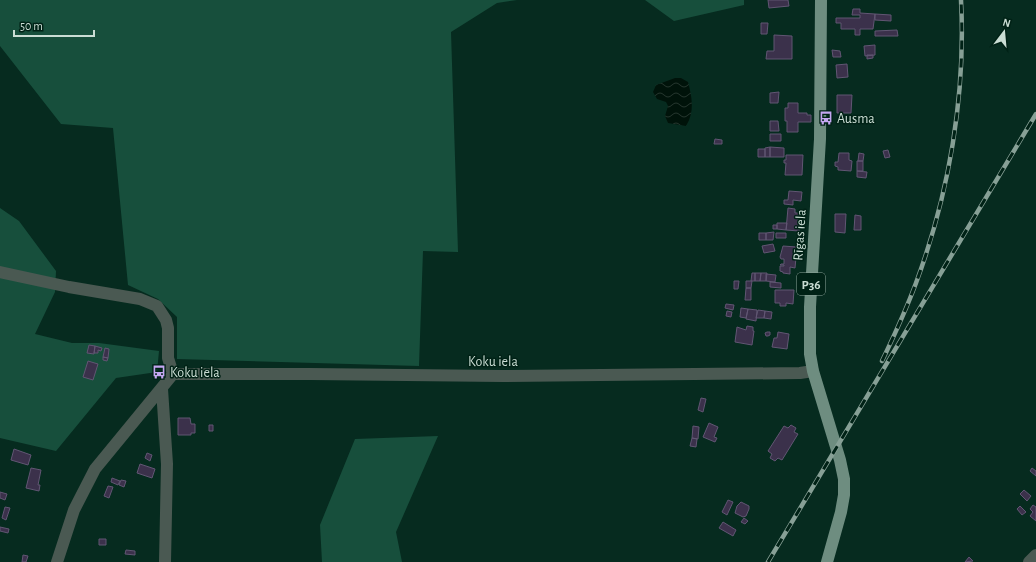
<svg xmlns="http://www.w3.org/2000/svg" width="1036" height="562" viewBox="0 0 1036 562" font-family="'Alegreya Sans',sans-serif">
  <style>
    .garden { fill: #174f3c }
    .water { fill: url(#water-waves) }
    .building { fill: #3b314b; stroke: #615673 }
    .lines { fill: none; stroke-linecap: round; stroke-linejoin: round }
    .minor { stroke: #4a5952; stroke-width: 12 }
    .major { stroke: #6e8d80; stroke-width: 12 }
    .rail-casing { stroke: #87a096; stroke-width: 4.5 }
    .rail { stroke: #002216; stroke-width: 3; stroke-dasharray: 9; stroke-linecap: butt }
    .labels { text-anchor: middle; stroke-width: 3; stroke-linejoin: round; paint-order: stroke }
    .shield { fill: #002216; stroke: #8da59b; stroke-width: 1 }
    .shield-label { font-size: 13px; font-weight: bold; fill: #caddd4 }
    .poi-label { font-size: 14px; fill: #caddd4; stroke: #002216; text-anchor: start }
    .street-label { font-size: 14px; fill: #caddd4; stroke: #002216 }
  </style>
  <defs>
    <pattern id="water-waves" width="16" height="10" patternUnits="userSpaceOnUse"><rect width="16" height="10" fill="#00130a"/><path d="M0 5q4-4 8 0t8 0" fill="none" stroke="#24352d"/></pattern>
  </defs>
  <rect width="100%" height="100%" fill="#062b1f"/>
  <path class="garden" d="M 0,0 L 517,0 L 497,3 L 451,32 L 458,252 L 423,251 L 419,366 L 177,359 L 177,317 L 158,299 L 128,285 L 113,128 L 61,124 L 0,46 Z
    M 645,0 L 744,0 L 744,5 L 674,21 Z
    M 0,208 L 19,221 L 56,271 L 55,292 L 35,334 L 72,343 L 99,343 L 159,351 L 157,372 L 116,378 L 56,451 L 0,438 Z
    M 438,436 L 396,532 L 402,562 L 322,562 L 320,525 L 355,439 Z"/>
  <path class="water" d="M 675,78 L 681,78 L 688,82 C 692,97 695,112 686,126 L 668,123 L 665,116 L 668,106 L 666,102 L 657,99 L 653,92 L 656,85 Z"/>
  <path class="building" d="M 768,0 L 788,0 L 789,6 L 769,8 Z
    M 853,9 L 860,9 L 860,13 L 875,14 L 873,29 L 860,29 L 860,35 L 855,35 L 855,29 L 841,29 L 841,23 L 836,23 L 836,18 L 860,18 L 860,15 L 852,15 Z
    M 875,14 L 891,15 L 891,21 L 875,20 Z
    M 761,23 L 768,23 L 767,34 L 761,34 Z
    M 897,30 L 898,36 L 875,36 L 875,31 Z
    M 774,35 L 792,36 L 792,59 L 766,59 L 767,51 L 774,51 Z
    M 875,45 L 875,55 L 865,56 L 864,46 Z
    M 832,50 L 840,51 L 841,57 L 833,57 Z
    M 867,55 L 873,55 L 873,58 L 867,59 Z
    M 847,64 L 848,77 L 837,78 L 836,65 Z
    M 779,92 L 778,103 L 770,103 L 770,93 Z
    M 837,95 L 852,95 L 851,113 L 837,113 Z
    M 788,103 L 798,103 L 798,113 L 807,113 L 807,115 L 811,115 L 811,122 L 798,122 L 798,132 L 787,132 L 787,121 L 785,121 L 785,108 L 788,108 Z
    M 770,121 L 778,121 L 779,131 L 770,131 Z
    M 770,134 L 781,134 L 781,141 L 770,141 Z
    M 715,139 L 722,140 L 722,144 L 714,144 Z
    M 770,147 L 770,157 L 765,157 L 765,148 Z
    M 770,147 L 784,148 L 784,157 L 770,157 Z
    M 758,149 L 765,149 L 765,157 L 758,157 Z
    M 888,150 L 890,157 L 885,158 L 883,151 Z
    M 839,153 L 849,153 L 849,160 L 852,161 L 851,171 L 838,170 L 838,167 L 835,166 L 835,162 L 838,162 Z
    M 859,153 L 864,154 L 863,161 L 858,161 Z
    M 786,155 L 803,155 L 802,175 L 785,175 L 786,163 L 784,163 L 784,160 L 786,160 Z
    M 857,161 L 863,161 L 863,171 L 857,171 Z
    M 857,171 L 867,172 L 866,178 L 857,177 Z
    M 789,191 L 802,192 L 801,201 L 793,200 L 793,205 L 784,204 L 784,200 L 788,200 Z
    M 788,208 L 795,209 L 795,213 L 800,213 L 799,220 L 803,220 L 802,227 L 799,227 L 799,231 L 786,230 Z
    M 835,214 L 846,214 L 845,233 L 835,232 Z
    M 855,215 L 861,216 L 861,230 L 854,230 Z
    M 777,223 L 787,223 L 786,230 L 777,229 Z
    M 773,225 L 777,225 L 777,229 L 773,229 Z
    M 774,232 L 773,240 L 766,240 L 766,233 Z
    M 759,233 L 766,233 L 766,240 L 759,240 Z
    M 776,233 L 786,233 L 786,238 L 776,238 Z
    M 773,244 L 775,251 L 764,253 L 762,246 Z
    M 783,246 L 797,247 L 795,268 L 790,267 L 790,274 L 783,273 L 783,272 L 780,271 L 780,266 L 784,266 L 784,265 L 780,265 L 781,264 L 784,264 L 784,259 L 781,259 L 780,257 Z
    M 752,273 L 755,273 L 755,281 L 751,281 Z
    M 755,273 L 761,273 L 760,281 L 755,281 Z
    M 761,273 L 767,273 L 766,281 L 760,281 Z
    M 766,274 L 776,275 L 775,282 L 766,281 Z
    M 734,281 L 739,281 L 738,289 L 734,289 Z
    M 746,281 L 752,281 L 751,288 L 746,288 Z
    M 770,282 L 781,283 L 781,288 L 770,287 Z
    M 746,288 L 751,288 L 751,300 L 745,300 Z
    M 775,290 L 794,290 L 793,304 L 786,303 L 786,306 L 780,306 L 780,303 L 775,303 Z
    M 726,304 L 734,305 L 733,310 L 725,308 Z
    M 741,308 L 748,309 L 746,318 L 740,317 Z
    M 748,309 L 757,310 L 756,321 L 746,319 Z
    M 758,310 L 765,311 L 764,318 L 756,318 Z
    M 727,311 L 732,312 L 731,317 L 726,316 Z
    M 765,311 L 772,312 L 771,319 L 764,318 Z
    M 747,326 L 753,327 L 753,331 L 754,331 L 752,345 L 735,342 L 737,327 L 746,330 Z
    M 767,332 L 770,332 L 770,335 L 768,336 L 766,336 L 765,333 Z
    M 778,332 L 789,334 L 787,349 L 772,347 L 774,338 L 777,338 Z
    M 89,345 L 95,346 L 94,354 L 87,353 Z
    M 95,346 L 102,348 L 101,351 L 98,350 L 98,353 L 94,353 Z
    M 105,348 L 109,349 L 108,358 L 103,357 Z
    M 103,357 L 108,358 L 107,361 L 103,360 Z
    M 88,361 L 98,364 L 93,380 L 83,377 Z
    M 701,398 L 706,399 L 703,412 L 698,410 Z
    M 178,418 L 190,418 L 191,424 L 195,424 L 195,433 L 191,433 L 191,435 L 178,435 Z
    M 709,423 L 718,427 L 714,437 L 717,438 L 715,442 L 703,437 Z
    M 209,425 L 213,425 L 213,431 L 209,431 Z
    M 791,425 L 796,428 L 794,432 L 798,434 L 782,460 L 778,458 L 775,461 L 770,458 L 772,454 L 768,451 L 784,426 L 788,428 Z
    M 693,426 L 699,427 L 698,439 L 692,438 Z
    M 692,438 L 697,439 L 696,447 L 690,446 Z
    M 14,449 L 31,455 L 28,465 L 11,460 Z
    M 147,453 L 152,455 L 150,461 L 145,458 Z
    M 140,464 L 155,469 L 152,478 L 137,473 Z
    M 31,468 L 41,470 L 38,485 L 40,485 L 39,491 L 26,488 Z
    M 1032,468 L 1036,471 L 1036,476 L 1030,471 Z
    M 112,478 L 120,481 L 118,485 L 111,482 Z
    M 121,480 L 126,481 L 124,487 L 119,485 Z
    M 108,486 L 113,487 L 109,498 L 104,496 Z
    M 1024,490 L 1031,496 L 1027,501 L 1020,494 Z
    M 0,492 L 7,494 L 5,500 L 0,498 Z
    M 728,500 L 733,502 L 727,515 L 722,512 Z
    M 741,502 L 749,506 L 749,509 L 746,516 L 743,517 L 735,513 L 737,506 Z
    M 1033,505 L 1036,507 L 1036,521 L 1030,516 L 1033,512 L 1030,509 Z
    M 1020,506 L 1026,512 L 1022,515 L 1017,509 Z
    M 5,507 L 10,508 L 6,520 L 2,518 Z
    M 744,518 L 748,521 L 745,524 L 741,522 Z
    M 723,522 L 736,530 L 733,536 L 719,528 Z
    M 0,527 L 9,529 L 8,533 L 0,531 Z
    M 99,539 L 106,539 L 106,545 L 99,545 Z
    M 126,550 L 135,551 L 135,555 L 125,554 Z
    M 23,555 L 28,556 L 26,562 L 22,562 Z
    M 969,557 L 973,561 L 965,562 Z"/>
  <g class="lines">
    <path class="minor" d="M 0,272 L 69,287 L 140,299 L 157,306 L 166,320 L 168,328 L 168,358 L 173,374
      M 173,374 L 310,374 L 502,376 L 800,373 L 813,371
      M 162,389 L 167,464 L 165,562
      M 57,562 L 74,510 L 95,469 L 173,374
      M 1029,562 L 1036,555"/>
    <path class="major" d="M 821,0 L 820,139 L 810,307 L 810,354 L 813,371 L 840,460 L 844,479 L 844,495 L 841,512 L 827,562"/>
    <g class="rail-casing">
      <path id="rail" d="M 882,361 C 894,336 906,310 916,283 C 949,194 966,95 961,0
        M 768,562 L 1036,114"/>
    </g>
    <use href="#rail" class="rail"/>
  </g>
  <defs>
    <g id="bus-bare" transform="scale(1.08)"><path d="M-5-6H5V4H4V6H2V4H-2V6H-4V4H-5ZM-3.5-4V0h7V-4ZM-3.5 1.2v1.5H-2V1.2ZM2 1.2v1.5H3.5V1.2Z" fill="#c4a7f1" stroke="#002216" stroke-width="2.5" paint-order="stroke"/></g>
  </defs>
  <g fill-rule="evenodd">
    <use href="#bus-bare" x="826" y="118"/>
    <use href="#bus-bare" x="159" y="372"/>
  </g>
  <g class="labels">
    <rect class="shield" x="797" y="273" width="28" height="22" rx="3"/>
    <g class="shield-label">
      <text x="811" y="289">P36</text>
    </g>
    <g class="poi-label">
      <text x="837" y="123">Ausma</text>
      <text x="170" y="377">Koku iela</text>
    </g>
    <g class="street-label">
      <text transform="translate(799 235) rotate(-86)" y="5">Rīgas iela</text>
      <text x="493" y="366">Koku iela</text>
    </g>
  </g>
  <g transform="translate(1004 32) rotate(16)" stroke="#002216" stroke-width="3" paint-order="stroke">
  <path d="M0-3L7 15L0 10L-7 15Z" fill="#caddd4"/>
  <text y="-6" font-size="11" font-weight="bold" text-anchor="middle" fill="#caddd4">N</text>
  </g>
  <path d="M14 30v6h80v-6" fill="none" stroke="#caddd4" stroke-width="2"/>
  <text x="20" y="30" font-size="12" fill="#caddd4" stroke="#002216" stroke-width="3" paint-order="stroke">50 m</text>
</svg>
